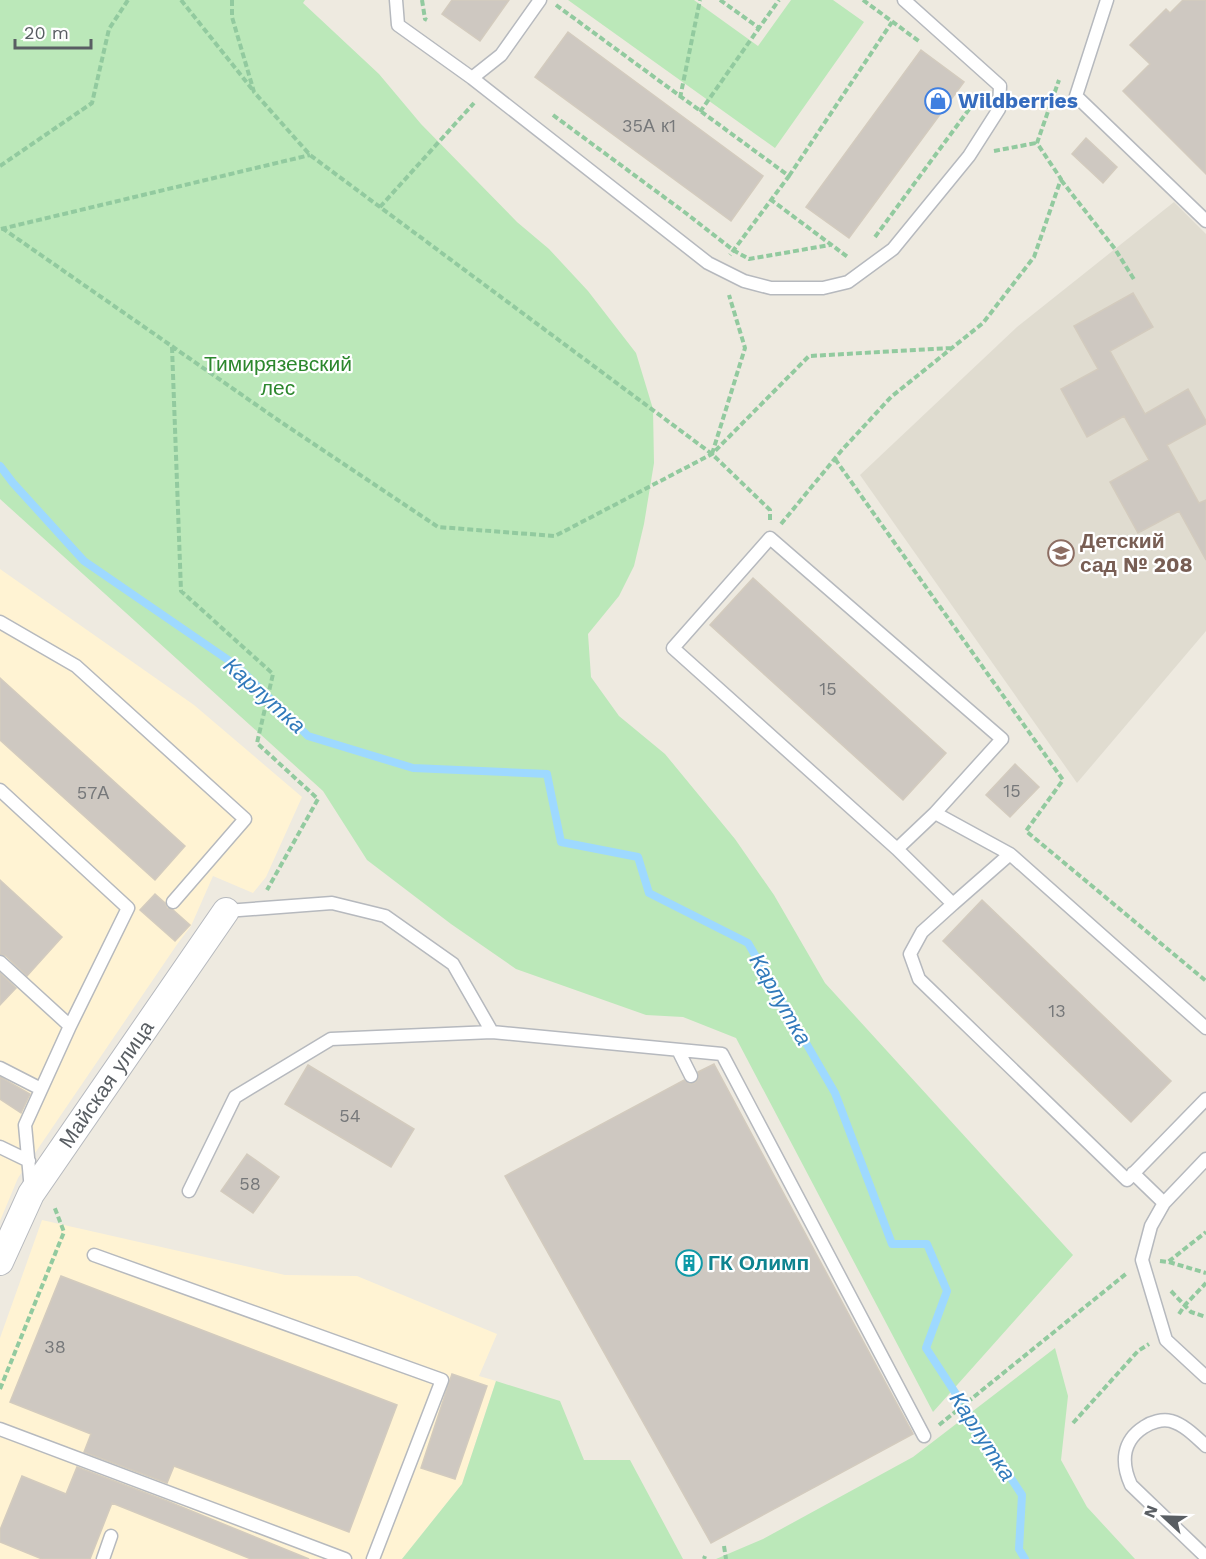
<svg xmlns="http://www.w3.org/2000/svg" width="1206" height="1559" viewBox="0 0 1206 1559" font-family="'Work Sans',sans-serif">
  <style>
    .commercial { fill: #fff3d3 }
    .education { fill: #e0dcd0 }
    .green { fill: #bbe8b9 }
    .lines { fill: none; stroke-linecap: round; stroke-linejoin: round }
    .stream { stroke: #9ed9ff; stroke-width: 8 }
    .building { fill: #cec8c1; stroke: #d3cbbe; stroke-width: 1.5 }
    .service-casing { stroke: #b6b9be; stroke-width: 15 }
    .minor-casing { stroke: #b6b9be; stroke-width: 28 }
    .path { stroke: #92ca9f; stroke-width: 4; stroke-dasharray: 6 3; stroke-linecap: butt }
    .service { stroke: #fff; stroke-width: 12 }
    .minor { stroke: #fff; stroke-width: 26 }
    .labels { text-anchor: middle; stroke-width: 4.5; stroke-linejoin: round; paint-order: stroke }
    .number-label { font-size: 18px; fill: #76787a }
    .shop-label { font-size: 21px; font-weight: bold; fill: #366cbe; stroke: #fff; text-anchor: start }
    .park-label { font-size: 21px; fill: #2c872d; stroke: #fff }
    .education-label { font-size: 21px; font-weight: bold; fill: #785e54; stroke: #fff; text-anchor: start }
    .street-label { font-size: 21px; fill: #595e63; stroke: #fff }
    .culture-label { font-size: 21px; font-weight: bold; fill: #0d838f; stroke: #fff; text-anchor: start }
    .water-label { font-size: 22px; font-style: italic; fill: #317abb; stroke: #fff }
  </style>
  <rect width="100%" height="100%" fill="#eeeae0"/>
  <path class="commercial" d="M 0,569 L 194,705 L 302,797 L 266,877 L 253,893 L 213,876 L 191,926 L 178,943 L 18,1178 L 0,1221 Z
    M 42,1220 L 285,1275 L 357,1276 L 497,1334 L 479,1376 L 496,1381 L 462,1484 L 402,1559 L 0,1559 L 0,1338 Z"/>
  <path class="education" d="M 1174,202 L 1206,234 L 1206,631 L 1077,783 L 860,475 L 1017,327 Z"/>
  <path class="green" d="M 0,0 L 305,0 L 303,3 L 379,74 L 421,124 L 517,222 L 549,249 L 588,291 L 636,353 L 653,409 L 654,463 L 644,524 L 634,566 L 619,596 L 588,634 L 591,677 L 619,716 L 665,754 L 735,839 L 774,895 L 825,983 L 1073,1255 L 933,1412 L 736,1038 L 683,1017 L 646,1015 L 516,969 L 451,924 L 367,860 L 323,791 L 0,499 Z
    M 568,0 L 694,0 L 758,46 L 791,0 L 833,0 L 864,22 L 775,148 Z
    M 1055,1348 L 1068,1396 L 1061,1460 L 1087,1507 L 1135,1559 L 716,1559 L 763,1539 L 913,1457 Z
    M 496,1381 L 560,1401 L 584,1460 L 630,1460 L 683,1559 L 402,1559 L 462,1484 Z"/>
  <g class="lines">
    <path class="stream" d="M 0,466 L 13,483 L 84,561 L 237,666 L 308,736 L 413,768 L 547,774 L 561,842 L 638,857 L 649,893 L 748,943 L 835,1093 L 892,1244 L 927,1244 L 947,1291 L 926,1348 L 1022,1495 L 1019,1549 L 1025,1559"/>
  </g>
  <path class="building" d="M 452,0 L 509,0 L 480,41 L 442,14 Z
    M 1183,0 L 1206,0 L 1206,174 L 1123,91 L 1150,64 L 1130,45 L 1166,9 L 1170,13 Z
    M 568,32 L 763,176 L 731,221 L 535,77 Z
    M 921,50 L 964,82 L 849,238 L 806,207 Z
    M 1086,138 L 1117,167 L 1103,183 L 1072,154 Z
    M 1133,293 L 1153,327 L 1110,351 L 1145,414 L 1188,389 L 1206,421 L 1206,424 L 1167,445 L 1199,503 L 1206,500 L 1206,560 L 1179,511 L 1138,533 L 1110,482 L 1149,460 L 1124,416 L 1087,437 L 1061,389 L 1098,369 L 1074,326 Z
    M 753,578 L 946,753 L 903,800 L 710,625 Z
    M 0,678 L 185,846 L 155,880 L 0,740 Z
    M 1015,764 L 1039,787 L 1010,817 L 986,795 Z
    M 0,880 L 62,937 L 27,976 L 6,956 L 0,954 Z
    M 155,894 L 165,903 L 167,908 L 173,910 L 190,925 L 175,941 L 140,910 Z
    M 982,900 L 1171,1081 L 1131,1122 L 943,941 Z
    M 0,973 L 16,988 L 0,1005 Z
    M 714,1064 L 913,1434 L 711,1543 L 505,1176 L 684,1080 L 690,1084 L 695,1083 L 699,1077 L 698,1072 Z
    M 308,1065 L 414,1129 L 391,1167 L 285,1104 Z
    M 0,1077 L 30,1094 L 21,1113 L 0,1099 Z
    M 247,1154 L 279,1177 L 253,1213 L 221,1191 Z
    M 61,1276 L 397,1405 L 349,1532 L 174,1466 L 167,1483 L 84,1452 L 91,1434 L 10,1402 Z
    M 452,1374 L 487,1386 L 455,1479 L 421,1468 Z
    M 77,1467 L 167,1501 L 309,1559 L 251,1559 L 112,1503 L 90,1559 L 42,1559 L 0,1542 L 0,1530 L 22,1476 L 66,1494 Z"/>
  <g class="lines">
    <g class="service-casing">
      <path id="service" d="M 396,0 L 398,25 L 472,78 L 708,263 L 744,281 L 771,288 L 823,288 L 848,282 L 893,249 L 969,156 L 999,109 L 1000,86 L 904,0
        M 1107,0 L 1076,96 L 1206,221
        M 472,78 L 501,55 L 540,0
        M 0,622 L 76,666 L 245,819 L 173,902
        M 0,790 L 128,908 L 70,1026 L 25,1125 L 31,1190
        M 935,813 L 897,849 L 673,648 L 770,538 L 1002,739 L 935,813 L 1010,854 L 1206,1028
        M 897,849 L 953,904 L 922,932 L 910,954 L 919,979 L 1127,1180 L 1206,1099
        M 953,904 L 1010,854
        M 226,911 L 332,903 L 385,916 L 453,964 L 492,1032 L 722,1054 L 924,1436
        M 0,962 L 70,1026
        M 678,1050 L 691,1076
        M 0,1068 L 41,1089
        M 0,1147 L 29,1161
        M 1206,1159 L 1164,1203 L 1151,1226 L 1142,1260 L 1166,1340 L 1206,1377
        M 1133,1173 L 1164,1203
        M 189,1191 L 235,1097 L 331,1039 L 492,1032
        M 94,1255 L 442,1380 L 373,1559
        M 0,1429 L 345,1559
        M 1206,1446 C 1196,1437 1185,1425 1171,1421 C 1162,1419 1151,1422 1144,1427 C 1122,1441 1121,1463 1131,1485 L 1206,1557
        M 103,1559 L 111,1536"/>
    </g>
    <g class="minor-casing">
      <g id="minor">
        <path id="s1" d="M 0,1262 L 31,1194 L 226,911"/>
      </g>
    </g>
    <path class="path" d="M 181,0 L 252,89
      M 232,0 L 232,17 L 254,92 L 310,155 L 712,454 L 770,510 L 770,522
      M 422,0 L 425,19 L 427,20
      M 720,0 L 759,28 L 779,0
      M 863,0 L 920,42
      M 556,5 L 789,176 L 730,255
      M 680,98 L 700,0
      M 700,112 L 759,28
      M 553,115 L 687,214 L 733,250 L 749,259 L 830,245
      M 994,151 L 1036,143
      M 0,166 L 92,103 L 109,29 L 128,0
      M 789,176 L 892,22
      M 1061,180 L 1115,249 L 1135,281
      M 770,199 L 849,258
      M 380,207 L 474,103
      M 2,228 L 278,420 L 438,527 L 555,536 L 712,454 L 809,356 L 952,348
      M 1,229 L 310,155
      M 875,237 L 981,93
      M 172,347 L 181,591 L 273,674 L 257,743 L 318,799 L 267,890
      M 712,454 L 745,348 L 729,295
      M 835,459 L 1063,780 L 1026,831 L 1206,981
      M 781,524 L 842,450 L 891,397 L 983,323 L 1034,257 L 1061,179 L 1037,143 L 1059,80
      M 1160,1261 L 1168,1262 L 1206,1232
      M 1169,1262 L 1206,1273
      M 1171,1291 L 1191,1312 L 1206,1317
      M 1179,1314 L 1185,1305 L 1206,1283
      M 0,1389 L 64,1232 L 54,1206
      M 1073,1423 L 1138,1351 L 1149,1344
      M 939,1425 L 1127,1273
      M 724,1546 L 726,1559
      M 704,1559 L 705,1556"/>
    <use href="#service" class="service"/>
    <use href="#minor" class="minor"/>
  </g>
  <defs>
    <g id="shop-ring" transform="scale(1.35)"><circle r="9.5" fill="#fff" stroke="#3f7fe0" stroke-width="1.5"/><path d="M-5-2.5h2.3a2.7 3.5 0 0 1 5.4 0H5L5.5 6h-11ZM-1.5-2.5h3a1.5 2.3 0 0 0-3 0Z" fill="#3f7fe0"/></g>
    <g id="school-ring" transform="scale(1.35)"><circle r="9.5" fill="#fff" stroke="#8d6e63" stroke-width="1.5"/><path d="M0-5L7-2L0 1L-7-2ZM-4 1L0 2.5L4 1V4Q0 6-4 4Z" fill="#8d6e63"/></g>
    <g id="building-ring" transform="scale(1.35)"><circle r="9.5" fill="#fff" stroke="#0f9aa8" stroke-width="1.5"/><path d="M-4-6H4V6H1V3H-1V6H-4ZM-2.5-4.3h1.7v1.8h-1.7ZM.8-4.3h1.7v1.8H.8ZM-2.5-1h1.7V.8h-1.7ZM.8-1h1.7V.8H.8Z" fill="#0f9aa8"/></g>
  </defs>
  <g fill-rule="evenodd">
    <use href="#shop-ring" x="938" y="101"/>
    <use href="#school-ring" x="1061" y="553"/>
    <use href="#building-ring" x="689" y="1263"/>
  </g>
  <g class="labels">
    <g class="number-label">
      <text x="649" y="132">35А к1</text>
      <text x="828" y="695">15</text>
      <text x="1012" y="797">15</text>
      <text x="93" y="799">57А</text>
      <text x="1057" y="1017">13</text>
      <text x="350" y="1122">54</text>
      <text x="250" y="1190">58</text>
      <text x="55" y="1353">38</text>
    </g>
    <g class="shop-label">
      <text x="958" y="108">Wildberries</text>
    </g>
    <g class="park-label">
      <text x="278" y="371">Тимирязевский<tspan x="278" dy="24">лес</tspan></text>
    </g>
    <g class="education-label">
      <text x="1080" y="548">Детский<tspan x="1080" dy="24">сад № 208</tspan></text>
    </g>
    <g class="street-label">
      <text dy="7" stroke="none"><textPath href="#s1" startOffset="208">Майская улица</textPath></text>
    </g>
    <g class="culture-label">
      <text x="708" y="1270">ГК Олимп</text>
    </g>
    <g class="water-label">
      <text transform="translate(265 695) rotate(42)" y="8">Карлутка</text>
      <text transform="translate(781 999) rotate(60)" y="8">Карлутка</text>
      <text transform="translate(983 1436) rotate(57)" y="8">Карлутка</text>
    </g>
  </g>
  <g transform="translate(1164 1517) rotate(292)" stroke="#ffffff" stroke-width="4.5" paint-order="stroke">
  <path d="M0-4.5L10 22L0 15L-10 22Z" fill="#595e63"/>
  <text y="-9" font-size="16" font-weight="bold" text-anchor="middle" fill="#595e63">N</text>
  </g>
  <path d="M15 39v9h76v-9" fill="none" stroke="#595e63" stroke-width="3"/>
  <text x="24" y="39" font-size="18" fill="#595e63" stroke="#ffffff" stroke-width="4.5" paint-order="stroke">20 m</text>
</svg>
